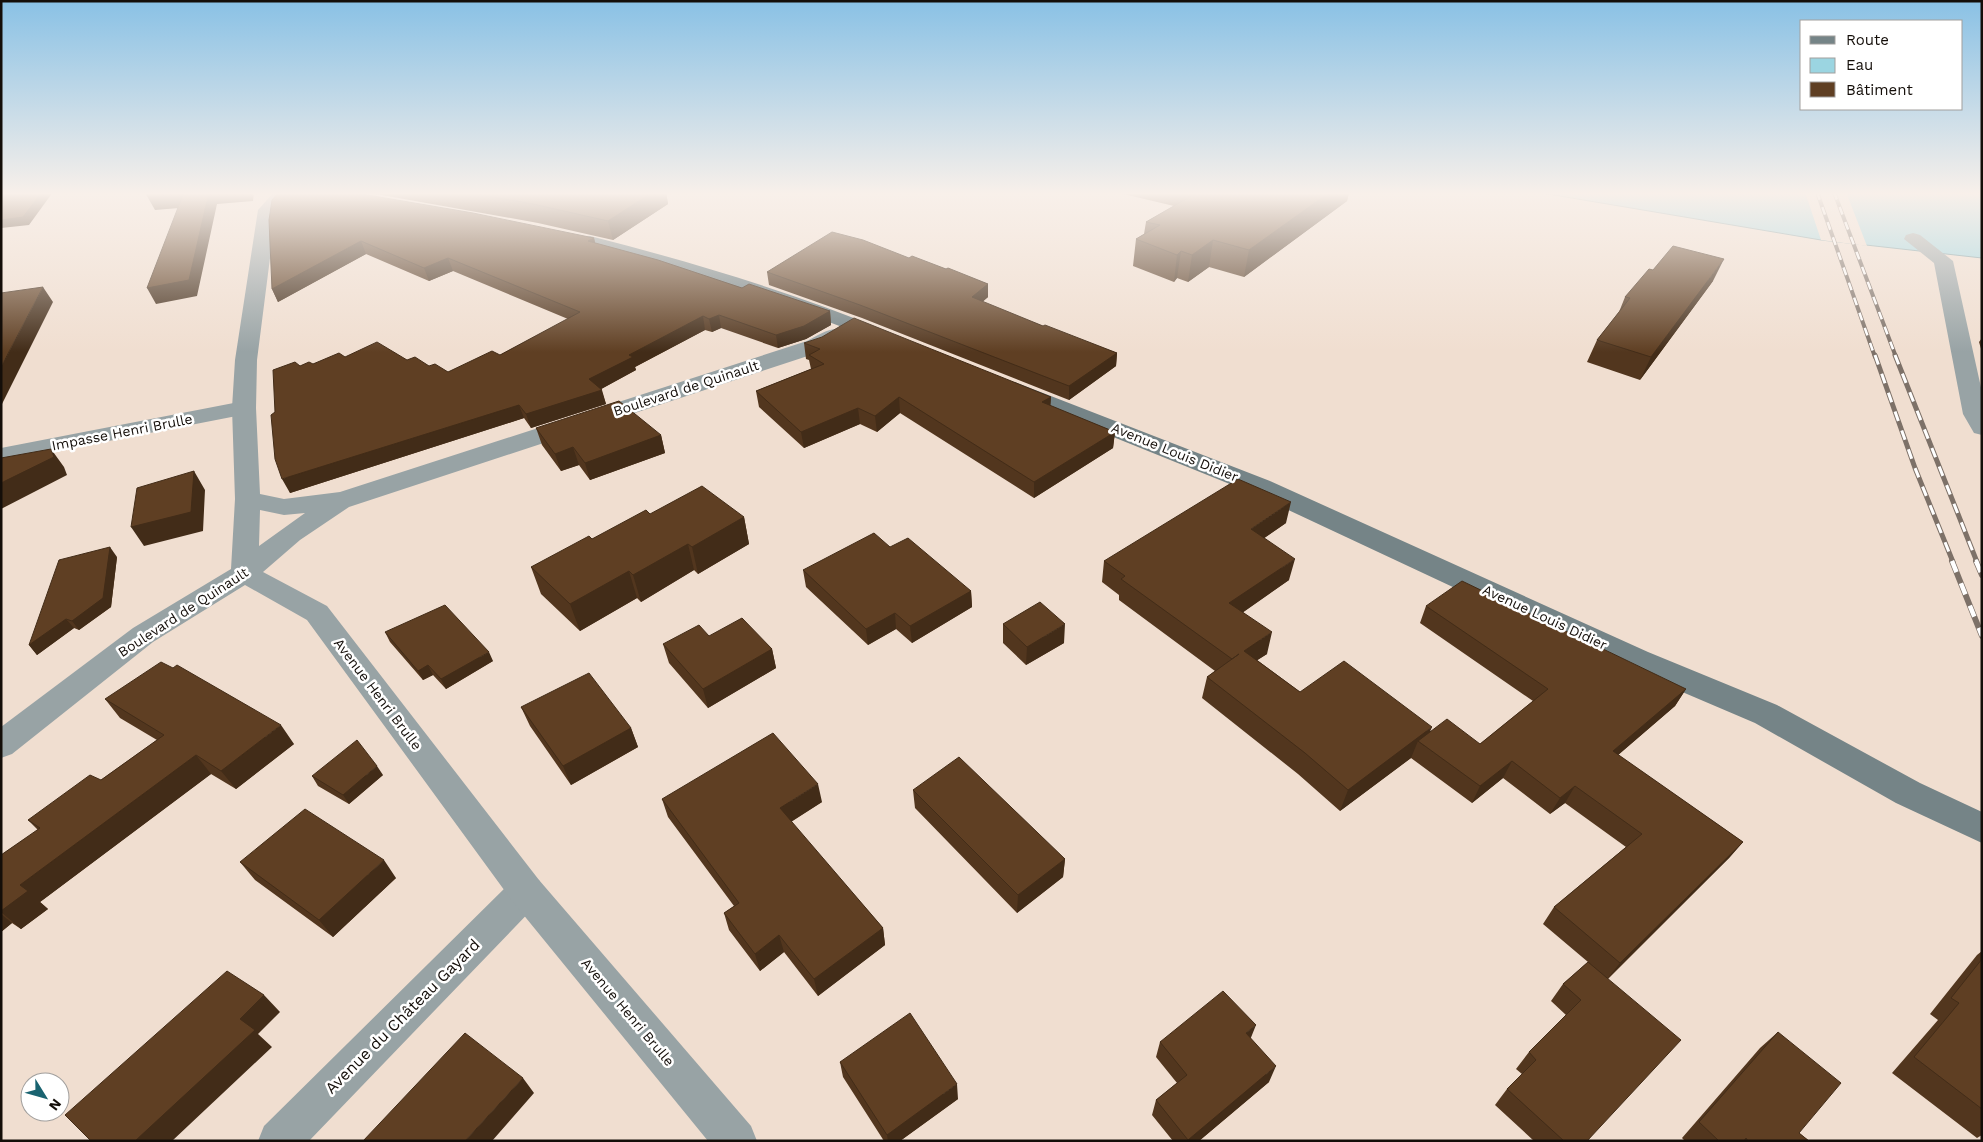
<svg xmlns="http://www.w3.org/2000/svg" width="1983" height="1142" viewBox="0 0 1983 1142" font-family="'Work Sans',sans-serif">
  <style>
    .water { fill: #9bd5e1; stroke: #7299a0 }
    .pier { fill: #f0ded0 }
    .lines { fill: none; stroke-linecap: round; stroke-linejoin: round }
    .minor { fill: #98a3a5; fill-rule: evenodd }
    .tertiary { fill: #98a3a5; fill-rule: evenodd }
    .secondary { fill: #758487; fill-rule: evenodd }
    .rail-far2-casing { stroke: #7d7168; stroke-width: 4 }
    .rail-far1-casing { stroke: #7d7168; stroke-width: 5 }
    .rail-casing { stroke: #7d7168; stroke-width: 6 }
    .rail-far2 { stroke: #fff; stroke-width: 2.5; stroke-dasharray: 8; stroke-linecap: butt }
    .rail-far1 { stroke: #fff; stroke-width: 3; stroke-dasharray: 10; stroke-linecap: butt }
    .rail { stroke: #fff; stroke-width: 4.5; stroke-dasharray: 12; stroke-linecap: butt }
    .wall { fill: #52361e }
    .shaded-wall { fill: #422c18 }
    .building { fill: #5f3f23; stroke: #422c18 }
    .labels { text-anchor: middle; stroke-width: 5; stroke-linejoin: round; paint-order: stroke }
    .street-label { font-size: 14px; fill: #140e09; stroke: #fff }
    .near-street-label { font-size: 16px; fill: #140e09; stroke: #fff }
  </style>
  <rect width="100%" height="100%" fill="#f0ded0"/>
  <path class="water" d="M 1536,192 L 1982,192 L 1982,258 L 1821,240 Z"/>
  <path class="pier" d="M 1805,192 L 1846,192 L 1867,246 L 1821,240 Z"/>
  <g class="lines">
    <path class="minor" d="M 1913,233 L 1920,235 L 1953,261 L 1982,392 L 1982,435 L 1974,433 L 1963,414 L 1934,263 L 1904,239 L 1906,235 Z
      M 244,401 L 252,403 L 256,408 L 252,413 L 1,462 L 1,448 Z
      M 526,875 L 539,880 L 544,891 L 539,902 L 309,1141 L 258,1141 L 264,1126 L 513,880 Z"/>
    <path class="tertiary" d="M 274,192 L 292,192 L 276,211 L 257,360 L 256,408 L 260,494 L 284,499 L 340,492 L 807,341 C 819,335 830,326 844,330 L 848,334 L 844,338 L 823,351 L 349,507 L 300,540 L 263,572 L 327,606 L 539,880 L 751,1126 L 757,1141 L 708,1141 L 513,902 L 307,620 L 245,585 L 153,642 L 12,754 L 1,758 L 1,727 L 133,628 L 231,569 L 235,499 L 232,408 L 235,360 L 258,210 ZM 260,510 L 284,515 L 305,513 L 259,546 Z"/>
    <path class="secondary" d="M 590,236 C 692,262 792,292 889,332 L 893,336 L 889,340 L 882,342 L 875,340 C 780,301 683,272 583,246 L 581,242 L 583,238 Z
      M 1015,382 L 1270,481 L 1648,652 L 1777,705 L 1920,783 L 1982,812 L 1982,843 L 1896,803 L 1755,723 L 1626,668 L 1252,493 L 1007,394 L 1004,389 L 1007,384 Z"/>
    <g class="rail-far2-casing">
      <path id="rail-far2" d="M 1817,192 L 1875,357
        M 1834,192 L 1896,357"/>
    </g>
    <g class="rail-far1-casing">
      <path id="rail-far1" d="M 1875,355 L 1915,468 L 1953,562
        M 1895,355 L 1977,562"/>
    </g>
    <g class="rail-casing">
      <path id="rail" d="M 1952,561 L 1982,636
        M 1976,561 L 1982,575"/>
    </g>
    <use href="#rail-far2" class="rail-far2"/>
    <use href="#rail-far1" class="rail-far1"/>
    <use href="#rail" class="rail"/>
  </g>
  <path class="wall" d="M 279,192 L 594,238 L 595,243 L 742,288 L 830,311 L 831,325 L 806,339 L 778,348 L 721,328 L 712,332 L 705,330 L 635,367 L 636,370 L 601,389 L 606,404 L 531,428 L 524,418 L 290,493 L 275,412 L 300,366 L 313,364 L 345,357 L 407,360 L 448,372 L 500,355 L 568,319 L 453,271 L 429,281 L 366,254 L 278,302 L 272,289 Z
    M 365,192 L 666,192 L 668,204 L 613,240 L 538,223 Z
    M 1115,192 L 1349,192 L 1347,201 L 1244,277 L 1209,267 L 1188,282 L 1177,278 L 1174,282 L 1133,266 L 1136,239 L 1144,234 L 1146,222 L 1174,206 Z
    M 909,258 L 946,269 L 988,284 L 988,297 L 982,302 L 1043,326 L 1117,353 L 1116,366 L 1069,400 L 862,318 L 769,285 L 767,272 Z
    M 1653,270 L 1713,281 L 1640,380 L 1587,362 L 1597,340 L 1619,312 L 1625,297 Z
    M 1982,338 L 1982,352 L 1979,342 Z
    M 804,343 L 1051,397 L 1050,406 L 1115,432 L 1113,448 L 1034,498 L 900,413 L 877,432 L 860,424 L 804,448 L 759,407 L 756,391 L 811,369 L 809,360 L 806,359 Z
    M 536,428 L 661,435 L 665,453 L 590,480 L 579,465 L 561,471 L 542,445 Z
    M 650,514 L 744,517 L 749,544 L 698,574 L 694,570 L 641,602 L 637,598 L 580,631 L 541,594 L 531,567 L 592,539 Z
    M 1286,523 L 1264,538 L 1289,580 L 1243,612 L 1267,654 L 1257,660 L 1300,692 L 1430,732 L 1480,744 L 1533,701 L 1420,623 L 1426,606 L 1686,689 L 1675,706 L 1618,755 L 1743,842 L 1729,858 L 1608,979 L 1587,1141 L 1534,1141 L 1495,1105 L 1507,1089 L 1522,1074 L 1516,1069 L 1529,1052 L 1566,1015 L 1551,1001 L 1563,984 L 1588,962 L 1543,924 L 1554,907 L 1626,847 L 1565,803 L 1550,814 L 1503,778 L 1472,803 L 1411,758 L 1340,811 L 1298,774 L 1202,698 L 1207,677 L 1215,671 L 1119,600 L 1119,595 L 1102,582 L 1104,561 Z
    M 890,547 L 971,591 L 972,607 L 912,643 L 896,629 L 868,645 L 806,587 L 803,570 Z
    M 117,557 L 111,607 L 79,630 L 74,628 L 37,655 L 29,645 Z
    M 1003,624 L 1064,643 L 1026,665 L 1003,643 Z
    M 385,632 L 493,661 L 446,689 L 433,675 L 423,680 L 390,642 Z
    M 709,636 L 772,649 L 776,668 L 708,708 L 669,663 L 663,644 Z
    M 105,699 L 294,744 L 236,789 L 211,774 L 40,902 L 48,909 L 21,929 L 12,923 L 1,932 L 1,855 L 38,830 L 28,820 L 101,780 L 157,740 L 120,718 Z
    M 521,707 L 631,728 L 638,747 L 571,785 L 530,726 Z
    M 383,775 L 349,804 L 318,786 L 312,776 Z
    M 913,790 L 1065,859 L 1063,877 L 1017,913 L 915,808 Z
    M 662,799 L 822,802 L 791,822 L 883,928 L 885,945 L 818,996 L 784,952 L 760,971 L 729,930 L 724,913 L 734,906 L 668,817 Z
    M 240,862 L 396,878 L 333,937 L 255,880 Z
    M 1982,951 L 1982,1135 L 1977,1138 L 1892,1073 L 1938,1020 L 1930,1014 L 1977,955 Z
    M 1778,1032 L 1799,1133 L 1809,1141 L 1685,1141 L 1682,1138 L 1760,1048 Z
    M 1251,1039 L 1269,1082 L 1199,1141 L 1173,1141 L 1152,1115 L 1156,1100 L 1177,1083 L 1156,1057 L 1160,1042 Z
    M 840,1062 L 958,1099 L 900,1141 L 884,1141 L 843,1077 Z"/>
  <path class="shaded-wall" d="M 42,192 L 53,192 L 29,225 L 1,228 L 1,220 Z
    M 184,192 L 191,207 L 155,210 L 147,196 Z
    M 209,192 L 254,192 L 253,201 L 217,204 L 197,296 L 156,304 L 147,288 Z
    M 653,192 L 666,192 L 668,204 L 613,240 L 608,221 Z
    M 1330,192 L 1349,192 L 1347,201 L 1244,277 L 1249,250 Z
    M 594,238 L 597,251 L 588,241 Z
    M 1213,240 L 1209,267 L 1188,282 L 1192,255 Z
    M 361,241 L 366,254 L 278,302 L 272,289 Z
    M 1181,251 L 1177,278 L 1174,282 L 1177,255 Z
    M 448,258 L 453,271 L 429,281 L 424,268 Z
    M 1724,259 L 1713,281 L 1640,380 L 1651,357 Z
    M 988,284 L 988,297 L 972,311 L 972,297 Z
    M 43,287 L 53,302 L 1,406 L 1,367 Z
    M 830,311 L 831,325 L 806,339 L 778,348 L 776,335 Z
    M 719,315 L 721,328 L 712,332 L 709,319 Z
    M 703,316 L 705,330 L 635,367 L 636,370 L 594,393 L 602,390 L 606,404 L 531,428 L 526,414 L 589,379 L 629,355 Z
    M 1117,353 L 1116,366 L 1069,400 L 1069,386 Z
    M 899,397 L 900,413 L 877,432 L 875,416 Z
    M 1051,397 L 1050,413 L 1042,402 Z
    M 519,405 L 524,418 L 290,493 L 282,479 Z
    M 858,408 L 860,424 L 804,448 L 801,432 Z
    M 1115,432 L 1113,448 L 1034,498 L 1034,482 Z
    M 661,435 L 665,453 L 590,480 L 585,463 Z
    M 573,447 L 579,465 L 561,471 L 555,454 Z
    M 51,449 L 64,467 L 67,475 L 1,509 L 1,483 Z
    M 194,471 L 205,490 L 203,531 L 144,546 L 131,527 Z
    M 1291,502 L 1286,523 L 1247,550 L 1251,529 Z
    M 744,517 L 749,544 L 698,574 L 692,547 Z
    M 688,544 L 694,570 L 641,602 L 633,575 Z
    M 110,547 L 117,557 L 111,607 L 79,630 L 72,621 Z
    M 1295,559 L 1289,580 L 1225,625 L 1229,603 Z
    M 629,571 L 637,598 L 580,631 L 570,604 Z
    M 971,591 L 972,607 L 912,643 L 910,626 Z
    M 895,613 L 896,629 L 868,645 L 866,629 Z
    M 66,619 L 74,628 L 37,655 L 29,645 Z
    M 1065,624 L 1064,643 L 1026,665 L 1027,647 Z
    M 1272,632 L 1267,654 L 1239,672 L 1244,651 Z
    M 772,649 L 776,668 L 708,708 L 703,689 Z
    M 489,652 L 493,661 L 446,689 L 441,679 Z
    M 428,665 L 433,675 L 423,680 L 418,671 Z
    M 1686,689 L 1675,706 L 1603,768 L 1613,751 Z
    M 281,725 L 294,744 L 236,789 L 221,771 Z
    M 1432,727 L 1424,746 L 1418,741 L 1411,758 L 1340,811 L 1348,790 Z
    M 631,728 L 638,747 L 571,785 L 563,766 Z
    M 196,755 L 211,774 L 40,902 L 48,909 L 21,929 L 1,912 L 1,911 L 20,885 Z
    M 1512,761 L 1503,778 L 1472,803 L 1480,786 Z
    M 377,766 L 383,775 L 349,804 L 343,795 Z
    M 818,784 L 822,802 L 784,826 L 780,808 Z
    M 1575,786 L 1565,803 L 1550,814 L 1560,798 Z
    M 1743,842 L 1729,858 L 1607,979 L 1620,963 Z
    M 1065,859 L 1063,877 L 1017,913 L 1018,895 Z
    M 384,860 L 396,878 L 333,937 L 319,920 Z
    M 1,914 L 12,923 L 1,932 Z
    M 883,928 L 885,945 L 818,996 L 814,979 Z
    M 779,935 L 784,952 L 760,971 L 755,954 Z
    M 264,995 L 280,1012 L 258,1034 L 272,1047 L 172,1141 L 135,1141 L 240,1019 Z
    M 1256,1025 L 1250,1040 L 1246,1033 Z
    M 1276,1066 L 1269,1082 L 1199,1141 L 1188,1141 L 1188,1140 Z
    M 523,1078 L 534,1093 L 492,1141 L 465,1141 Z
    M 957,1084 L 958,1099 L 900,1141 L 888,1141 L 887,1135 Z"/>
  <path class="building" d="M 1,192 L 42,192 L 23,217 L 1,220 Z
    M 147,192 L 209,192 L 189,280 L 147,288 L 184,192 L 147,196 Z
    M 279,192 L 350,192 L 473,213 L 594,238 L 588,241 L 658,260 L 742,288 L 749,284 L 830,311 L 804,326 L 776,335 L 719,315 L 709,319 L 703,316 L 629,355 L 633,357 L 589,379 L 602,390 L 526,414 L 519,405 L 282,479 L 275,459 L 271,415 L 275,412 L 273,370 L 295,362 L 300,366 L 309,362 L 313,364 L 339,353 L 345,357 L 377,342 L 407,360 L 415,357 L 429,366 L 435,364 L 448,372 L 492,351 L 500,355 L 580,312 L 448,258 L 424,268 L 361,241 L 272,289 L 269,220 L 272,200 Z
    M 464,192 L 653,192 L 608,221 L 533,204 Z
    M 1198,192 L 1330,192 L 1249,250 L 1213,240 L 1192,255 L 1181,251 L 1177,255 L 1136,239 L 1160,225 L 1146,222 Z
    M 832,232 L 863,240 L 909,258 L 912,256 L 946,269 L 948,268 L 988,284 L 972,297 L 1043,326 L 1045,325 L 1117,353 L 1069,386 L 860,305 L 767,272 Z
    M 1673,246 L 1724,259 L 1651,357 L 1597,340 L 1630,298 L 1625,297 L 1649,269 L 1653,270 Z
    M 43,287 L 1,367 L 1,293 Z
    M 854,318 L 1051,397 L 1042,402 L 1115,432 L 1034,482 L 899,397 L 875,416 L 858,408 L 801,432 L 756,391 L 824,364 L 809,355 L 820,349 L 804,343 L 822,337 Z
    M 619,401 L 661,435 L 585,463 L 573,447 L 555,454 L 536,428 Z
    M 51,449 L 54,457 L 1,483 L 1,458 Z
    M 194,471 L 191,512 L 131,527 L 137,488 Z
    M 1238,479 L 1291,502 L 1251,529 L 1295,559 L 1229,603 L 1272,632 L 1244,651 L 1300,692 L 1344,661 L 1432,727 L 1348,790 L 1305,753 L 1207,677 L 1239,654 L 1232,659 L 1121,579 L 1125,576 L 1104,561 Z
    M 702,486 L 744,517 L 692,547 L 688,544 L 633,575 L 629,571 L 570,604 L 531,567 L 589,536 L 592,539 L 646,510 L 650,514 Z
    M 874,533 L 890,547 L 908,538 L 971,591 L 910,626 L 895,613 L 866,629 L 803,570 Z
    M 110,547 L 103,598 L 72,621 L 66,619 L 29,645 L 59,560 Z
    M 1462,581 L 1686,689 L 1613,751 L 1743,842 L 1620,963 L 1554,907 L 1642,834 L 1575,786 L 1560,798 L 1512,761 L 1480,786 L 1418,741 L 1447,719 L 1480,744 L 1548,689 L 1426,606 Z
    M 1040,602 L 1065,624 L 1027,647 L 1003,624 Z
    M 445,605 L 489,652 L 441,679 L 428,665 L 418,671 L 385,632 Z
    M 742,618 L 772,649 L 703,689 L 663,644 L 699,625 L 709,636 Z
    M 161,662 L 173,668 L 177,665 L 281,725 L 221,771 L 196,755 L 20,885 L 28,891 L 1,911 L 1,855 L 40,828 L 28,820 L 90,775 L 101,780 L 164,735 L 105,699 Z
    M 589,673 L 631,728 L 563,766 L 521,707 Z
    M 773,733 L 818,784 L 780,808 L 883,928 L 814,979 L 779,935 L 755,954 L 724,913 L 739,903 L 662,799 Z
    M 357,740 L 377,766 L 343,795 L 312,776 Z
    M 959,757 L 1065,859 L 1018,895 L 913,790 Z
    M 305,809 L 384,860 L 319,920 L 240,862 Z
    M 1982,959 L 1982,1109 L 1914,1057 L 1959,1003 L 1951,998 Z
    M 1588,962 L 1681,1040 L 1587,1141 L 1564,1141 L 1507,1089 L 1536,1060 L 1529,1052 L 1581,1000 L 1563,984 Z
    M 227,971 L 264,995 L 240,1019 L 255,1030 L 135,1141 L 91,1141 L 65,1115 Z
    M 1223,991 L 1256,1025 L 1246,1033 L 1276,1066 L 1188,1140 L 1156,1100 L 1187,1075 L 1160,1042 Z
    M 910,1013 L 957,1084 L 887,1135 L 840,1062 Z
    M 1778,1032 L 1841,1083 L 1799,1133 L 1809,1141 L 1748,1141 L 1746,1138 L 1744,1141 L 1719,1141 L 1699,1122 Z
    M 465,1033 L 523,1078 L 465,1141 L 363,1141 Z"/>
  <linearGradient id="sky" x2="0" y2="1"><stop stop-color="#89c1e5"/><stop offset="0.55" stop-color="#f8f0ea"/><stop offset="1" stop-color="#f8f0ea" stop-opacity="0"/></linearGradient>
  <rect width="1983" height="352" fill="url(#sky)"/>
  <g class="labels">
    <g class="street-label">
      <text transform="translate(686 388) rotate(-18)" y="5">Boulevard de Quinault</text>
      <text transform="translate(122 432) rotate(-11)" y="5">Impasse Henri Brulle</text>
      <text transform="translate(1175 452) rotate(22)" y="5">Avenue Louis Didier</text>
      <text transform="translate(183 612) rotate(-33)" y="5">Boulevard de Quinault</text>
      <text transform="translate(1545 617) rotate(25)" y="5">Avenue Louis Didier</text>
      <text transform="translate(378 694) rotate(53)" y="5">Avenue Henri Brulle</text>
      <text transform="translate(628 1012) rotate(50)" y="5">Avenue Henri Brulle</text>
    </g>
    <g class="near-street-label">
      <text transform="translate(402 1016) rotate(-45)" y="6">Avenue du Château Gayard</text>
    </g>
  </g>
  <rect width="1983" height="1142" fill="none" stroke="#140e09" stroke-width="5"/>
  <rect x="1800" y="20" width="162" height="90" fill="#ffffff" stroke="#a19f9d"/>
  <rect x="1810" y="36" width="25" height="8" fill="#758487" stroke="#a19f9d"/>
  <text x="1846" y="45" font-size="15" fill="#140e09">Route</text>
  <rect x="1810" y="58" width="25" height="15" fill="#9bd5e1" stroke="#a19f9d"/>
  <text x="1846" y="70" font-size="15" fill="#140e09">Eau</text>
  <rect x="1810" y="82" width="25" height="15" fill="#5f3f23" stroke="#a19f9d"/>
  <text x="1846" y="95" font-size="15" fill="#140e09">Bâtiment</text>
  <g transform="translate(45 1097) rotate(127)"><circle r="24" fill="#ffffff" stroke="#a19f9d"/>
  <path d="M0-4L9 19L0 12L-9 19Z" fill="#196370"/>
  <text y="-8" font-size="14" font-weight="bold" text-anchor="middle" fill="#140e09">N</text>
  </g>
</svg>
